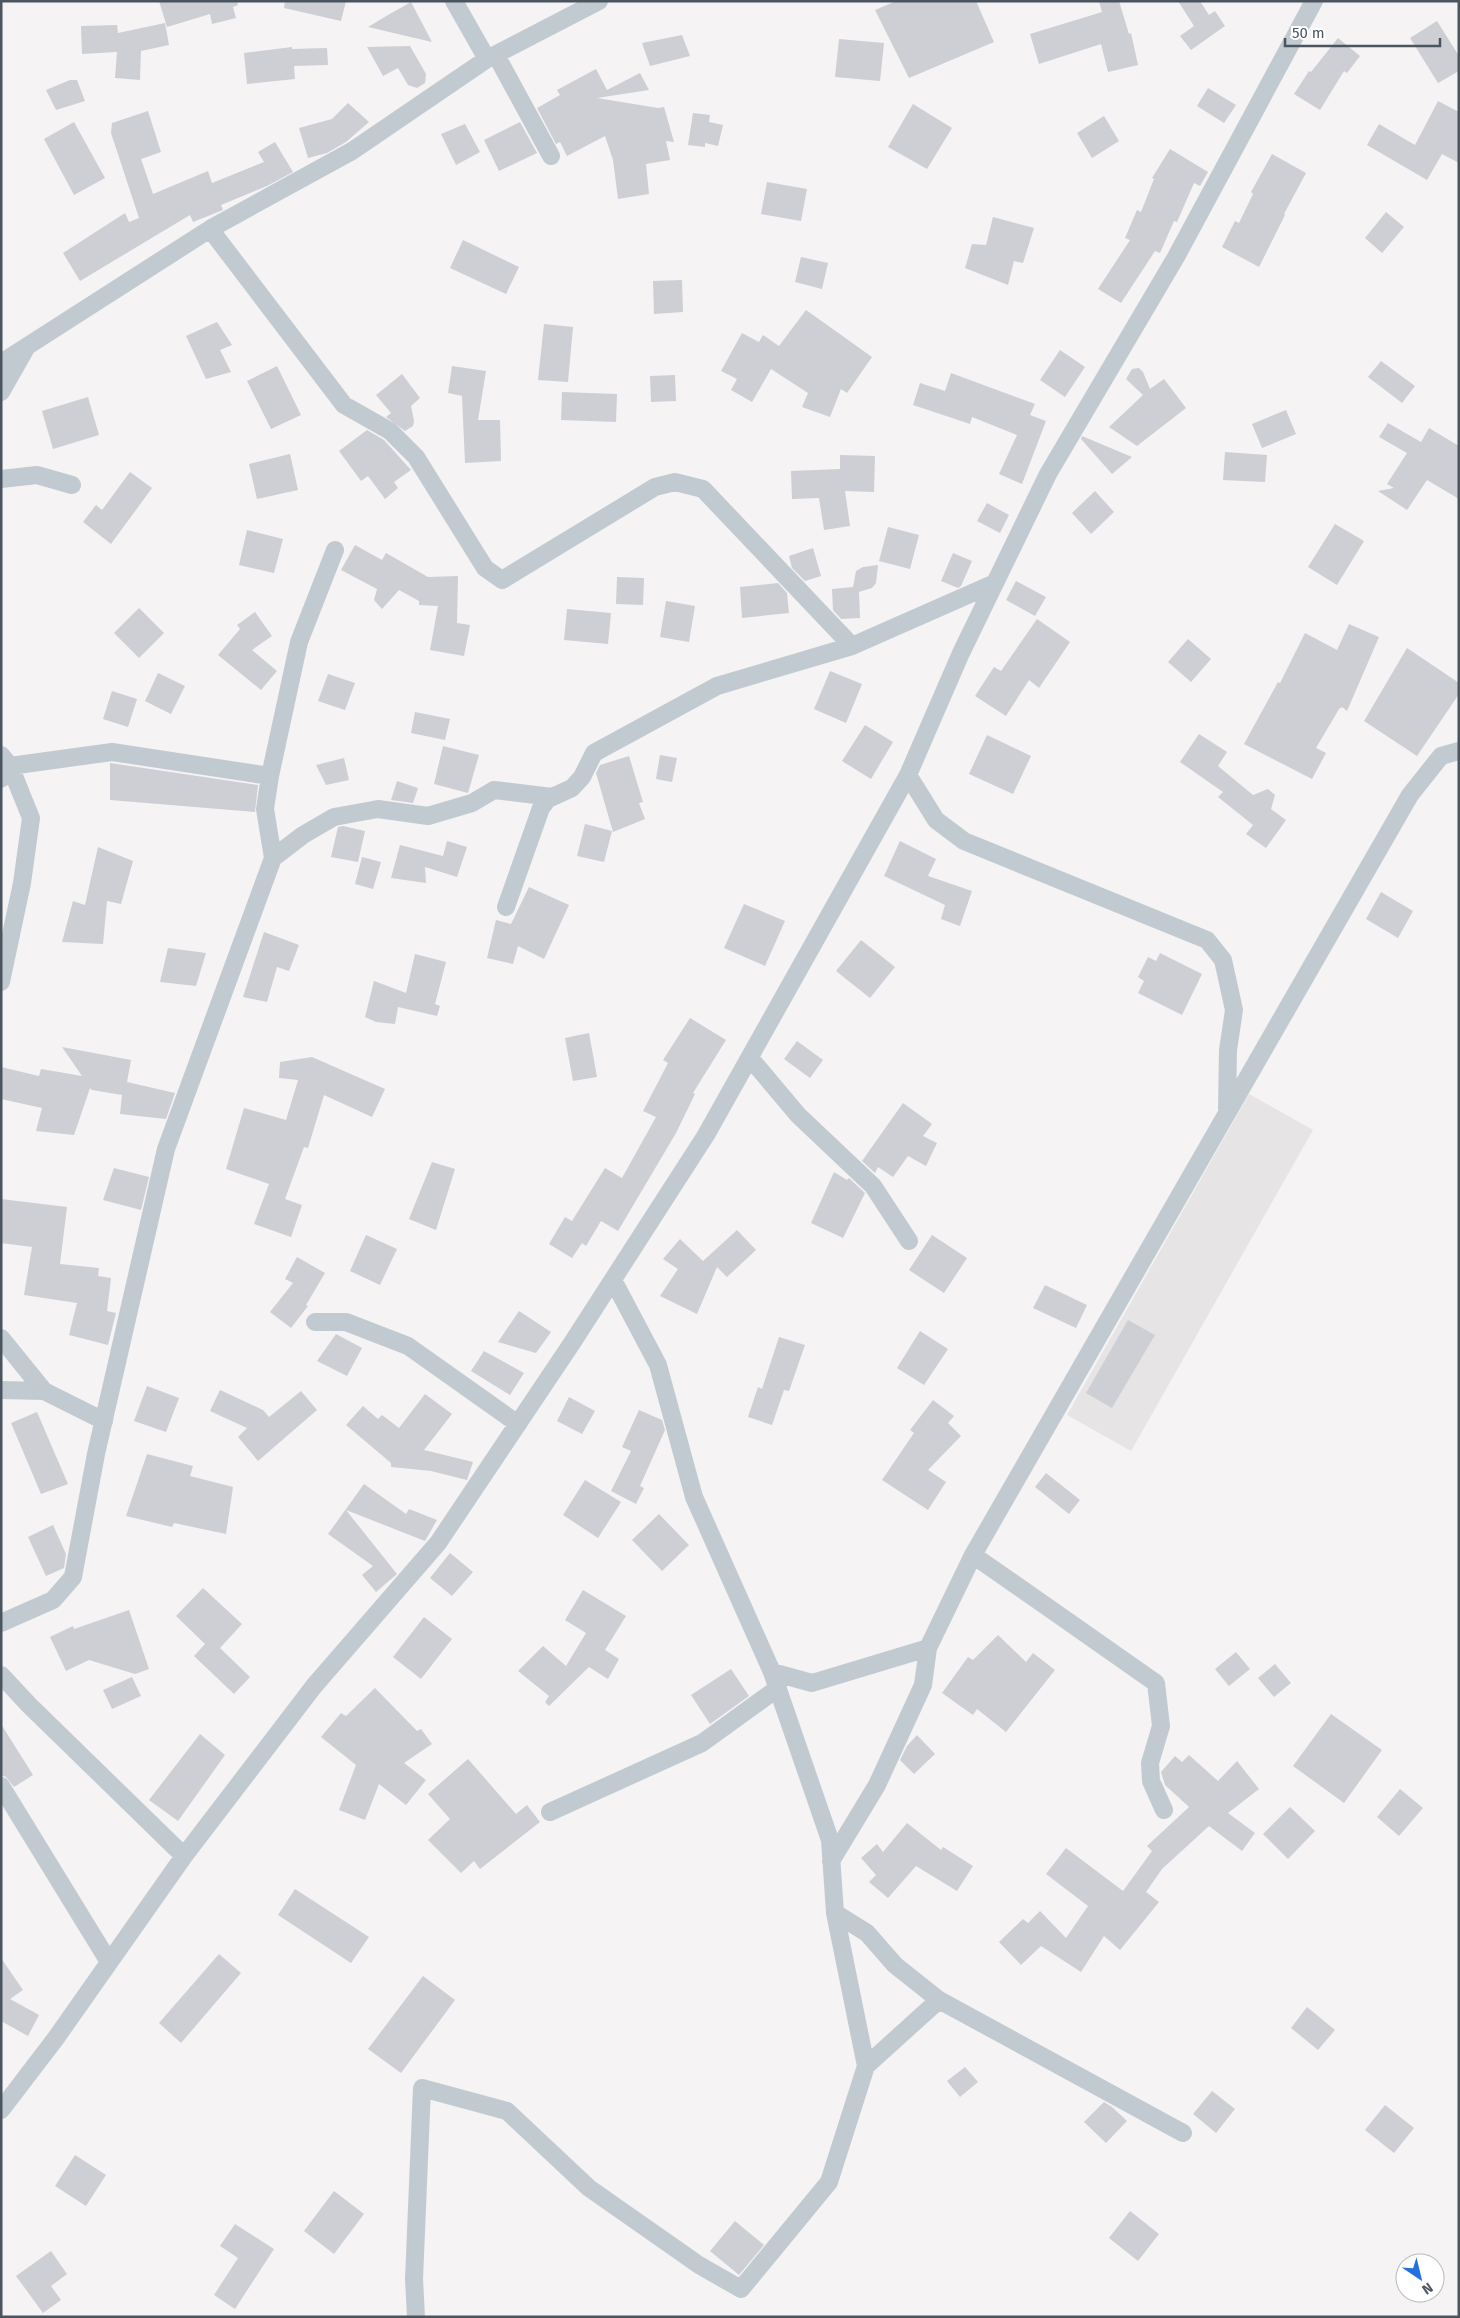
<svg xmlns="http://www.w3.org/2000/svg" width="1460" height="2318" viewBox="0 0 1460 2318" font-family="'Fira Sans',sans-serif">
  <style>
    .education { fill: #e6e4e5 }
    .building { fill: #cdcfd5 }
    .lines { fill: none; stroke-linecap: round; stroke-linejoin: round }
    .minor { stroke: #c2cad1; stroke-width: 18 }
  </style>
  <rect width="100%" height="100%" fill="#f5f3f3"/>
  <path class="education" d="M 1249,1094 L 1313,1130 L 1131,1451 L 1067,1415 Z"/>
  <path class="building" d="M 159,1 L 237,1 L 238,5 L 233,7 L 236,18 L 212,24 L 210,14 L 167,27 Z
    M 285,1 L 346,1 L 341,21 L 284,8 Z
    M 896,1 L 976,1 L 994,42 L 909,78 L 875,10 Z
    M 1099,1 L 1119,1 L 1129,34 L 1131,33 L 1138,65 L 1108,72 L 1101,44 L 1039,64 L 1030,34 L 1102,12 Z
    M 1178,1 L 1200,1 L 1209,15 L 1215,11 L 1225,26 L 1191,50 L 1180,36 L 1194,26 Z
    M 411,2 L 432,42 L 368,27 L 388,15 Z
    M 1437,21 L 1459,56 L 1459,71 L 1438,83 L 1410,38 Z
    M 165,23 L 169,45 L 141,51 L 140,80 L 115,78 L 117,52 L 82,54 L 81,26 L 117,25 L 118,33 Z
    M 682,35 L 690,56 L 650,66 L 642,43 Z
    M 1338,38 L 1360,56 L 1347,73 L 1344,71 L 1320,110 L 1294,94 L 1309,71 L 1311,72 Z
    M 839,39 L 884,43 L 880,81 L 835,77 Z
    M 410,46 L 426,74 L 425,83 L 417,88 L 408,85 L 398,68 L 383,76 L 367,47 Z
    M 292,47 L 292,49 L 327,48 L 328,65 L 294,66 L 295,79 L 247,84 L 244,53 Z
    M 596,69 L 607,90 L 640,73 L 649,90 L 597,98 L 658,108 L 664,107 L 674,142 L 666,141 L 670,160 L 646,164 L 649,194 L 618,199 L 613,160 L 605,136 L 567,156 L 560,142 L 556,144 L 537,108 L 560,95 L 557,90 Z
    M 70,80 L 77,80 L 85,101 L 56,110 L 46,90 Z
    M 1208,88 L 1236,105 L 1224,123 L 1197,106 Z
    M 1438,101 L 1459,112 L 1459,163 L 1442,154 L 1427,180 L 1367,145 L 1379,124 L 1415,145 Z
    M 348,103 L 369,122 L 346,142 L 327,153 L 308,158 L 299,128 L 332,119 Z
    M 913,104 L 952,128 L 927,169 L 888,147 Z
    M 148,111 L 161,152 L 141,159 L 153,194 L 208,171 L 212,183 L 264,162 L 258,152 L 275,142 L 293,172 L 267,186 L 221,205 L 223,210 L 193,222 L 190,215 L 80,281 L 63,253 L 125,213 L 129,222 L 139,218 L 111,133 L 112,123 Z
    M 693,113 L 710,115 L 709,122 L 723,125 L 718,146 L 705,143 L 705,147 L 688,145 Z
    M 1104,116 L 1119,141 L 1092,158 L 1077,133 Z
    M 74,122 L 105,178 L 74,195 L 44,139 Z
    M 520,122 L 537,153 L 499,171 L 484,140 Z
    M 465,124 L 480,152 L 456,165 L 441,134 Z
    M 1170,149 L 1208,172 L 1200,186 L 1194,183 L 1177,222 L 1174,221 L 1160,253 L 1155,251 L 1121,303 L 1098,289 L 1130,240 L 1125,238 L 1137,210 L 1141,212 L 1154,179 L 1152,178 Z
    M 1272,154 L 1306,173 L 1284,214 L 1285,215 L 1259,267 L 1222,247 L 1235,221 L 1239,223 L 1253,194 L 1251,192 Z
    M 767,182 L 807,189 L 801,221 L 761,214 Z
    M 1386,212 L 1404,227 L 1382,253 L 1365,238 Z
    M 993,217 L 1034,228 L 1023,263 L 1014,261 L 1008,285 L 965,268 L 972,244 L 986,245 Z
    M 463,240 L 519,267 L 506,294 L 450,268 Z
    M 801,257 L 828,263 L 822,289 L 795,282 Z
    M 682,280 L 683,312 L 654,314 L 653,281 Z
    M 806,310 L 872,357 L 847,393 L 841,389 L 830,417 L 802,407 L 808,393 L 771,369 L 752,402 L 731,390 L 737,379 L 721,371 L 742,333 L 759,342 L 763,335 L 779,346 Z
    M 217,322 L 232,345 L 220,350 L 231,372 L 206,379 L 186,336 Z
    M 544,324 L 573,327 L 568,382 L 538,380 Z
    M 1060,350 L 1085,367 L 1065,397 L 1040,380 Z
    M 1381,361 L 1415,386 L 1402,403 L 1368,377 Z
    M 277,366 L 301,415 L 271,429 L 247,381 Z
    M 452,366 L 486,371 L 478,420 L 500,420 L 501,461 L 465,463 L 462,396 L 448,393 Z
    M 1139,368 L 1143,372 L 1150,389 L 1164,379 L 1186,408 L 1137,446 L 1109,427 L 1143,395 L 1126,379 L 1132,369 Z
    M 951,373 L 1035,404 L 1030,415 L 1046,421 L 1022,484 L 999,474 L 1017,435 L 972,417 L 970,424 L 913,405 L 920,383 L 945,391 Z
    M 402,374 L 420,398 L 411,406 L 414,421 L 413,426 L 405,431 L 386,417 L 391,413 L 376,395 Z
    M 675,375 L 676,401 L 651,402 L 650,376 Z
    M 562,392 L 617,394 L 616,422 L 561,420 Z
    M 88,397 L 99,435 L 53,449 L 42,411 Z
    M 1286,410 L 1296,434 L 1262,448 L 1252,424 Z
    M 1388,423 L 1421,442 L 1429,428 L 1459,446 L 1459,499 L 1427,480 L 1407,510 L 1378,491 L 1394,488 L 1387,484 L 1407,453 L 1379,437 Z
    M 367,430 L 384,440 L 411,470 L 394,482 L 398,488 L 385,499 L 368,476 L 361,481 L 339,451 Z
    M 1082,436 L 1132,457 L 1112,474 L 1081,439 Z
    M 1225,452 L 1267,455 L 1265,482 L 1223,480 Z
    M 290,454 L 298,490 L 257,499 L 249,464 Z
    M 840,455 L 875,456 L 874,492 L 845,491 L 850,526 L 824,530 L 819,498 L 792,499 L 791,471 L 840,469 Z
    M 130,472 L 152,488 L 111,544 L 83,522 L 96,505 L 102,510 Z
    M 1095,491 L 1114,512 L 1091,534 L 1072,513 Z
    M 987,503 L 1009,515 L 1000,533 L 977,521 Z
    M 1335,524 L 1364,541 L 1337,585 L 1308,567 Z
    M 888,527 L 919,535 L 910,569 L 879,561 Z
    M 247,530 L 283,539 L 274,573 L 239,565 Z
    M 355,545 L 382,560 L 386,553 L 428,577 L 458,576 L 457,623 L 470,625 L 464,656 L 430,650 L 438,606 L 419,605 L 419,601 L 399,590 L 382,609 L 374,600 L 377,589 L 341,570 Z
    M 813,548 L 821,576 L 805,581 L 792,568 L 789,556 Z
    M 953,553 L 972,561 L 961,586 L 958,588 L 941,581 Z
    M 878,565 L 876,583 L 872,588 L 859,592 L 860,618 L 841,619 L 833,610 L 832,589 L 853,587 L 856,571 L 863,567 Z
    M 617,577 L 644,578 L 643,605 L 616,604 Z
    M 1016,581 L 1046,597 L 1035,616 L 1006,600 Z
    M 778,583 L 787,593 L 789,613 L 742,618 L 740,587 Z
    M 666,601 L 695,606 L 689,642 L 660,637 Z
    M 139,608 L 164,633 L 139,658 L 114,633 Z
    M 567,609 L 611,613 L 608,644 L 564,640 Z
    M 255,612 L 272,636 L 252,650 L 277,671 L 261,690 L 218,655 L 240,629 L 237,625 Z
    M 1037,619 L 1070,642 L 1039,688 L 1029,680 L 1006,716 L 975,696 L 994,667 L 1001,671 Z
    M 1349,624 L 1379,637 L 1347,711 L 1342,707 L 1339,709 L 1316,748 L 1326,753 L 1312,779 L 1244,744 L 1278,682 L 1280,683 L 1305,633 L 1337,650 Z
    M 1188,639 L 1211,659 L 1191,682 L 1168,662 Z
    M 1407,648 L 1459,683 L 1459,694 L 1417,756 L 1364,721 Z
    M 830,671 L 862,684 L 846,723 L 814,709 Z
    M 158,673 L 185,686 L 171,714 L 145,701 Z
    M 328,674 L 355,683 L 345,710 L 318,701 Z
    M 112,691 L 137,699 L 128,727 L 103,719 Z
    M 415,712 L 450,719 L 445,740 L 411,733 Z
    M 865,725 L 893,742 L 871,779 L 842,761 Z
    M 1199,734 L 1227,752 L 1218,766 L 1253,795 L 1268,789 L 1275,795 L 1271,809 L 1286,820 L 1266,848 L 1246,834 L 1253,825 L 1218,797 L 1223,792 L 1180,762 Z
    M 987,735 L 1031,756 L 1013,794 L 969,774 Z
    M 443,746 L 479,755 L 468,793 L 434,784 Z
    M 660,755 L 677,758 L 672,782 L 656,779 Z
    M 629,756 L 643,802 L 639,803 L 645,819 L 613,832 L 596,773 L 600,765 Z
    M 344,758 L 349,780 L 326,785 L 316,765 Z
    M 110,763 L 258,785 L 255,812 L 110,800 Z
    M 397,781 L 418,788 L 413,803 L 391,800 Z
    M 585,824 L 612,831 L 604,862 L 577,856 Z
    M 343,826 L 365,831 L 358,862 L 331,857 L 338,827 Z
    M 447,841 L 467,847 L 457,877 L 425,867 L 426,883 L 391,878 L 400,845 L 443,856 Z
    M 900,841 L 936,859 L 928,876 L 972,891 L 960,926 L 941,919 L 945,905 L 884,876 Z
    M 98,847 L 133,861 L 121,904 L 107,901 L 103,944 L 62,942 L 73,901 L 85,905 Z
    M 362,857 L 381,862 L 373,889 L 355,884 Z
    M 529,887 L 569,905 L 544,959 L 518,946 L 513,964 L 487,958 L 496,920 L 511,924 Z
    M 1381,892 L 1413,911 L 1398,938 L 1366,919 Z
    M 744,904 L 785,921 L 765,966 L 724,948 Z
    M 264,932 L 299,945 L 289,971 L 277,967 L 267,1002 L 243,997 Z
    M 861,940 L 895,967 L 870,998 L 836,971 Z
    M 168,948 L 206,953 L 196,986 L 160,982 Z
    M 1160,953 L 1202,974 L 1182,1015 L 1138,993 L 1144,981 L 1138,977 L 1148,957 L 1156,961 Z
    M 415,954 L 446,962 L 435,1004 L 440,1006 L 437,1016 L 398,1007 L 395,1024 L 376,1022 L 365,1017 L 374,981 L 406,993 Z
    M 690,1018 L 726,1040 L 693,1093 L 695,1094 L 676,1133 L 618,1231 L 601,1221 L 586,1246 L 582,1243 L 572,1258 L 549,1244 L 565,1217 L 572,1221 L 605,1168 L 622,1178 L 656,1117 L 643,1111 L 668,1063 L 663,1060 Z
    M 589,1033 L 597,1077 L 573,1081 L 565,1038 Z
    M 797,1041 L 823,1060 L 810,1078 L 784,1059 Z
    M 62,1047 L 131,1060 L 127,1082 L 175,1093 L 166,1119 L 120,1114 L 122,1095 L 92,1090 L 90,1088 L 74,1135 L 36,1131 L 42,1108 L 1,1099 L 1,1067 L 39,1076 L 41,1069 L 82,1076 Z
    M 312,1057 L 385,1089 L 372,1117 L 324,1095 L 308,1148 L 304,1147 L 285,1199 L 302,1205 L 291,1237 L 254,1224 L 269,1184 L 226,1169 L 244,1108 L 286,1120 L 298,1080 L 279,1078 L 280,1062 Z
    M 903,1103 L 932,1124 L 923,1136 L 937,1143 L 926,1166 L 908,1156 L 893,1177 L 878,1167 L 875,1173 L 862,1161 Z
    M 432,1162 L 455,1169 L 436,1230 L 409,1219 Z
    M 114,1168 L 149,1177 L 141,1210 L 103,1200 Z
    M 834,1172 L 847,1180 L 849,1178 L 865,1193 L 843,1238 L 811,1223 Z
    M 1,1199 L 67,1207 L 60,1264 L 99,1268 L 98,1276 L 111,1278 L 107,1311 L 116,1313 L 108,1345 L 69,1335 L 77,1303 L 24,1295 L 32,1247 L 1,1243 Z
    M 737,1230 L 756,1250 L 727,1277 L 717,1267 L 697,1314 L 660,1296 L 678,1269 L 663,1259 L 680,1239 L 703,1261 Z
    M 366,1235 L 397,1249 L 380,1285 L 350,1271 Z
    M 932,1235 L 967,1258 L 944,1293 L 909,1270 Z
    M 297,1257 L 325,1273 L 306,1305 L 308,1306 L 291,1328 L 270,1312 L 293,1283 L 285,1279 Z
    M 1045,1285 L 1087,1305 L 1076,1328 L 1033,1308 Z
    M 519,1311 L 551,1332 L 536,1353 L 498,1342 Z
    M 1128,1320 L 1155,1335 L 1112,1408 L 1086,1393 Z
    M 920,1331 L 948,1349 L 924,1385 L 897,1368 Z
    M 336,1334 L 362,1348 L 347,1376 L 317,1361 Z
    M 779,1337 L 805,1345 L 789,1391 L 784,1390 L 772,1425 L 748,1417 L 758,1387 L 762,1389 Z
    M 484,1351 L 524,1373 L 510,1395 L 471,1371 Z
    M 147,1386 L 179,1398 L 166,1432 L 134,1421 Z
    M 220,1390 L 263,1410 L 269,1417 L 301,1391 L 317,1410 L 258,1461 L 238,1437 L 247,1428 L 210,1411 Z
    M 425,1394 L 452,1414 L 424,1450 L 473,1462 L 467,1480 L 431,1471 L 391,1467 L 391,1463 L 346,1425 L 363,1406 L 378,1419 L 382,1415 L 399,1428 Z
    M 569,1397 L 595,1411 L 582,1434 L 557,1421 Z
    M 933,1400 L 954,1416 L 948,1423 L 961,1436 L 928,1470 L 946,1482 L 928,1510 L 882,1480 L 914,1433 L 910,1430 Z
    M 639,1410 L 662,1420 L 665,1430 L 640,1486 L 644,1488 L 636,1504 L 611,1491 L 631,1451 L 622,1447 Z
    M 37,1412 L 68,1484 L 41,1494 L 11,1423 Z
    M 147,1454 L 193,1466 L 190,1476 L 233,1487 L 226,1534 L 174,1523 L 172,1527 L 126,1516 Z
    M 1046,1473 L 1080,1500 L 1069,1514 L 1035,1487 Z
    M 585,1480 L 621,1502 L 598,1538 L 563,1515 Z
    M 364,1484 L 406,1514 L 409,1509 L 437,1520 L 425,1541 L 346,1510 L 397,1574 L 376,1592 L 362,1575 L 373,1566 L 328,1534 Z
    M 659,1514 L 689,1545 L 662,1571 L 632,1540 Z
    M 53,1525 L 66,1554 L 64,1568 L 46,1576 L 28,1537 Z
    M 450,1553 L 473,1572 L 452,1596 L 430,1578 Z
    M 203,1588 L 242,1624 L 220,1648 L 250,1677 L 234,1694 L 194,1656 L 205,1644 L 176,1616 Z
    M 583,1590 L 626,1616 L 605,1650 L 619,1659 L 608,1679 L 589,1667 L 549,1706 L 545,1702 L 549,1696 L 518,1671 L 543,1646 L 566,1666 L 586,1633 L 565,1620 Z
    M 129,1610 L 149,1669 L 135,1674 L 89,1660 L 66,1671 L 50,1637 L 73,1626 L 74,1629 Z
    M 424,1617 L 452,1639 L 421,1679 L 393,1657 Z
    M 998,1635 L 1026,1662 L 1033,1653 L 1055,1670 L 1006,1732 L 977,1709 L 973,1715 L 942,1693 L 968,1657 L 973,1660 Z
    M 1236,1652 L 1250,1669 L 1229,1686 L 1215,1669 Z
    M 1275,1664 L 1291,1683 L 1274,1697 L 1258,1678 Z
    M 731,1669 L 749,1696 L 710,1724 L 691,1695 Z
    M 132,1677 L 141,1696 L 112,1709 L 103,1690 Z
    M 375,1688 L 417,1731 L 421,1729 L 432,1744 L 404,1763 L 426,1780 L 406,1805 L 379,1784 L 365,1820 L 339,1810 L 356,1765 L 321,1737 L 341,1713 L 346,1716 Z
    M 1331,1714 L 1382,1750 L 1344,1803 L 1293,1766 Z
    M 1,1724 L 33,1775 L 14,1787 L 6,1777 L 1,1775 Z
    M 200,1734 L 225,1755 L 178,1821 L 149,1800 Z
    M 917,1735 L 935,1754 L 914,1774 L 900,1760 L 907,1746 Z
    M 1189,1755 L 1218,1781 L 1237,1761 L 1259,1789 L 1228,1813 L 1255,1833 L 1242,1851 L 1209,1826 L 1162,1869 L 1146,1892 L 1159,1902 L 1120,1950 L 1104,1936 L 1081,1972 L 1041,1946 L 1021,1965 L 999,1942 L 1023,1919 L 1028,1923 L 1040,1911 L 1066,1938 L 1088,1906 L 1046,1874 L 1066,1848 L 1123,1891 L 1152,1851 L 1147,1846 L 1189,1807 L 1165,1785 L 1161,1772 L 1175,1756 L 1182,1762 Z
    M 468,1759 L 516,1814 L 527,1805 L 540,1822 L 480,1869 L 474,1861 L 461,1873 L 428,1840 L 450,1819 L 428,1794 Z
    M 1400,1789 L 1423,1808 L 1399,1836 L 1377,1817 Z
    M 1290,1807 L 1315,1831 L 1288,1859 L 1263,1834 Z
    M 907,1823 L 941,1850 L 943,1847 L 973,1866 L 957,1891 L 916,1866 L 888,1898 L 869,1882 L 876,1875 L 861,1858 L 877,1844 L 883,1852 Z
    M 295,1889 L 369,1937 L 351,1963 L 278,1915 Z
    M 219,1954 L 241,1973 L 181,2043 L 159,2023 Z
    M 1,1958 L 23,1990 L 10,1999 L 39,2015 L 28,2036 L 1,2021 Z
    M 423,1976 L 455,2000 L 401,2073 L 368,2049 Z
    M 1307,2007 L 1335,2030 L 1318,2050 L 1291,2028 Z
    M 965,2067 L 978,2082 L 960,2097 L 947,2081 Z
    M 1212,2091 L 1235,2109 L 1216,2133 L 1193,2114 Z
    M 1104,2102 L 1112,2107 L 1127,2121 L 1106,2143 L 1084,2122 Z
    M 1385,2105 L 1414,2128 L 1394,2153 L 1365,2130 Z
    M 75,2155 L 106,2175 L 86,2206 L 55,2186 Z
    M 334,2191 L 364,2214 L 334,2254 L 304,2231 Z
    M 1130,2211 L 1159,2234 L 1138,2261 L 1109,2238 Z
    M 735,2221 L 764,2245 L 739,2275 L 710,2251 Z
    M 235,2224 L 274,2249 L 235,2309 L 214,2295 L 238,2258 L 220,2246 Z
    M 51,2251 L 67,2274 L 51,2286 L 61,2300 L 43,2313 L 16,2276 Z"/>
  <g class="lines">
    <path class="minor" d="M 454,1 L 487,59
      M 496,55 L 551,156
      M 210,229 L 344,405 L 390,431 L 416,457 L 485,568 L 502,580 L 655,487 L 675,482 L 703,489 L 852,646
      M 1,363 L 210,229 L 352,151 L 487,59 L 599,1
      M 1,392 L 26,348
      M 1,479 L 37,475 L 72,485
      M 1,755 L 10,766 L 31,818 L 22,883 L 1,982
      M 908,775 L 936,820 L 964,841 L 1207,940 L 1223,960 L 1234,1010 L 1228,1050 L 1227,1109
      M 1,779 L 10,766 L 112,752 L 270,776
      M 273,858 L 303,835 L 334,817 L 378,809 L 428,816 L 472,803 L 494,790 L 552,797
      M 506,907 L 541,808 L 548,799 L 572,788 L 582,777 L 594,753 L 717,686 L 852,646 L 995,583
      M 750,1058 L 798,1115 L 873,1186 L 909,1241
      M 613,1280 L 658,1365 L 694,1497 L 772,1672 L 812,1683 L 928,1648 L 973,1555 L 1410,795 L 1441,756 L 1459,751
      M 315,1322 L 346,1322 L 408,1346 L 518,1424
      M 1,1338 L 44,1391 L 104,1421
      M 1,1390 L 44,1391
      M 973,1555 L 1156,1683 L 1161,1726 L 1150,1763 L 1151,1781 L 1164,1810
      M 1,1623 L 53,1600 L 73,1577 L 96,1454 L 166,1149 L 273,858 L 265,809 L 270,776 L 299,642 L 335,550
      M 772,1672 L 830,1840 L 835,1913 L 867,1933 L 895,1965 L 939,2000 L 1183,2133
      M 1,1675 L 29,1705 L 184,1856
      M 1,1786 L 109,1962
      M 550,1812 L 702,1743 L 778,1688
      M 831,1861 L 877,1785 L 923,1685 L 928,1648
      M 866,2066 L 939,2000
      M 1,2110 L 56,2038 L 184,1856 L 314,1686 L 438,1543 L 572,1343 L 706,1135 L 908,775 L 961,653 L 1048,474 L 1176,257 L 1314,1
      M 416,2317 L 414,2279 L 422,2088 L 507,2111 L 589,2188 L 699,2265 L 741,2289 L 829,2182 L 866,2066 L 835,1913"/>
  </g>
  <rect width="1460" height="2318" fill="none" stroke="#4b5560" stroke-width="5"/>
  <g transform="translate(1420 2278) rotate(145)"><circle r="24" fill="#ffffff" stroke="#b7bbbf"/>
  <path d="M0-4L9 19L0 12L-9 19Z" fill="#2470de"/>
  <text y="-8" font-size="14" font-weight="bold" text-anchor="middle" fill="#4b5560">N</text>
  </g>
  <path d="M1285 38v8h155v-8" fill="none" stroke="#4b5560" stroke-width="2.5"/>
  <text x="1292" y="38" font-size="15" fill="#4b5560" stroke="#ffffff" stroke-width="4" paint-order="stroke">50 m</text>
</svg>
